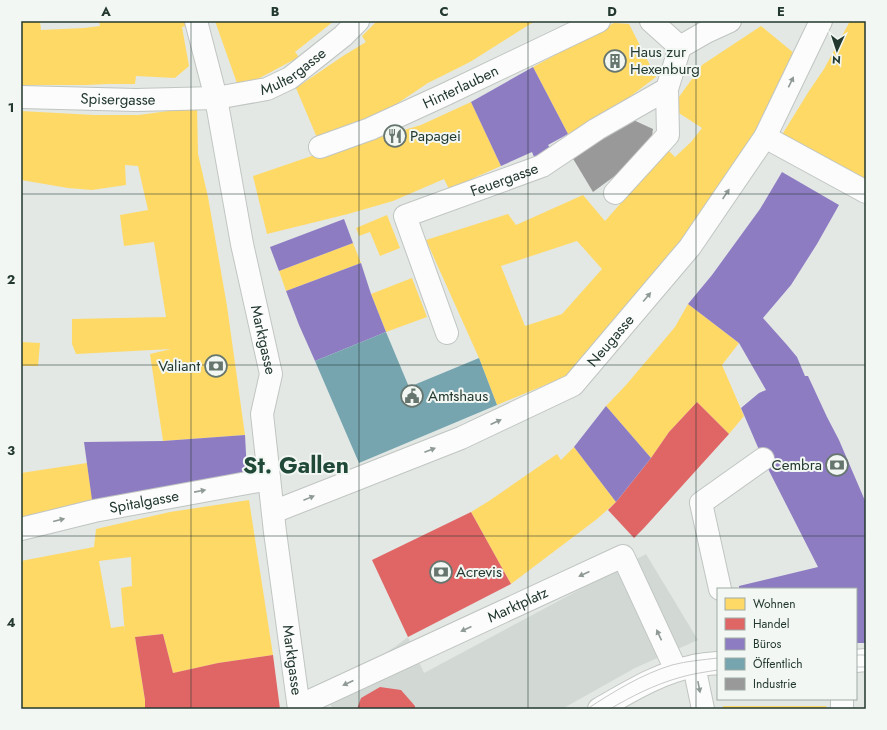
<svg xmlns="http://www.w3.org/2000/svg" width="887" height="730" viewBox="0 0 887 730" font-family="Jost,sans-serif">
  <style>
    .built { fill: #d2d9d4 }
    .homes { fill: #ffd966; fill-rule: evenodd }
    .shops { fill: #e06666 }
    .offices { fill: #8e7cc3 }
    .public { fill: #76a5af }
    .industry { fill: #999 }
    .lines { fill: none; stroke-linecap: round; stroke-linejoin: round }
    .minor-casing { stroke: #c0c5c2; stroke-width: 24 }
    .minor { stroke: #fbfcfb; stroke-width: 22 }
    .tram { stroke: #c7cac8; stroke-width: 1 }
    .oneway { fill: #8f9a95 }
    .grid { fill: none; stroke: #23392f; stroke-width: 1; stroke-opacity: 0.55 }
    .labels { text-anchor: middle; stroke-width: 4; stroke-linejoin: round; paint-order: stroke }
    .poi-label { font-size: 15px; fill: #23392f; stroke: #f2f7f3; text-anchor: start }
    .street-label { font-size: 15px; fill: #23392f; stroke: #f2f7f3 }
    .town-label { font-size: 23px; font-weight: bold; fill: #214938; stroke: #f2f7f3 }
    .neatline { fill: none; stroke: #23392f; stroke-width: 1.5 }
    .grid-label { font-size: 13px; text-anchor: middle; font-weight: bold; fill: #23392f }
  </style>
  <rect width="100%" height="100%" fill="#e3e8e5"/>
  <path class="built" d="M 646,554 L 698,640 L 635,668 L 562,709 L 333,709 L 324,694 L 396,646 L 408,637 L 424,673 Z"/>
  <path class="homes" d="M 21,21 L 40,21 L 41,30 L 84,28 L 100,26 L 99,21 L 185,21 L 186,26 L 182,27 L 189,66 L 175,78 L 136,76 L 135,84 L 108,84 L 86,85 L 21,85 Z
    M 215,21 L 334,21 L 295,52 L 299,57 L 239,89 Z
    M 377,21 L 535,21 L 470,62 L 428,83 L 380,115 L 318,140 L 296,88 L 343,56 L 366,42 L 362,36 Z
    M 850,21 L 866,21 L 866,183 L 780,138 L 809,91 L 824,69 Z
    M 614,23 L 629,24 L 656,77 L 611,111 L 568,134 L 533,67 Z
    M 761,26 L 795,54 L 769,110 L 717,198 L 569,375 L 497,405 L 479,358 L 426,240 L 508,214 L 516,225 L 583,195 L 605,221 L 668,150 L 675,157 L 691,142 L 702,128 L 671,108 L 702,65 ZM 577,241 L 602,269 L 562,314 L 525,326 L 501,266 Z
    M 471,102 L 501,166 L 449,189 L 444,179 L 393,201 L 348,214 L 267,234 L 253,176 L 332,149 L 370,140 L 421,125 Z
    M 197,107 L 198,154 L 208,197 L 227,306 L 245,435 L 163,441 L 150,354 L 171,349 L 76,354 L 72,344 L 72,319 L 166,317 L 154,242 L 124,246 L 120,215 L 148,210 L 138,166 L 125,165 L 126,185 L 92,190 L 68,188 L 21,180 L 21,111 L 94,115 L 139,115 Z
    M 387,215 L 400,248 L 380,256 L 370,232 L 359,236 L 356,228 Z
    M 353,243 L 361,263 L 286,291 L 279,271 Z
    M 412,278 L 427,317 L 386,332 L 371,294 Z
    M 688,304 L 739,343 L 722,365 L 744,416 L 729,434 L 697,402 L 669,432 L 651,458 L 606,406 L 626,385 L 675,327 Z
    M 21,342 L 40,343 L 38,366 L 21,366 Z
    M 574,447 L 616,502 L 597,519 L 511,584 L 471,512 L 489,501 L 557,454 L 561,460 Z
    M 87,463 L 93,504 L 21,520 L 21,473 Z
    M 249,500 L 273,655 L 218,663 L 173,673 L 163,634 L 135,637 L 145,700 L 145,709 L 21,709 L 21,561 L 94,547 L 96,529 L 170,512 ZM 131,557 L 132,586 L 121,588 L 125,634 L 124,626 L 111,628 L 99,561 Z
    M 723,706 L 826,706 L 827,709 L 723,709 Z"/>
  <path class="shops" d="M 697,402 L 729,434 L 644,528 L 634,538 L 608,510 L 616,502 L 651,458 L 669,432 Z
    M 471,512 L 511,584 L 408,637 L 372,560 Z
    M 163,634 L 173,673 L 218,663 L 273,655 L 280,709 L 145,709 L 145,700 L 135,637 Z
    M 380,687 L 401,690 L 415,706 L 415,709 L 357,709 L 361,698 Z"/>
  <path class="offices" d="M 533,67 L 568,134 L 548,145 L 554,154 L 537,164 L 532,152 L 501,166 L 471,102 Z
    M 782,172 L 839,205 L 817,244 L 791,285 L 763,318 L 787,345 L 797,357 L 805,376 L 808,376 L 827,417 L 839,440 L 866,503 L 866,643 L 856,643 L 856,589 L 739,589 L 739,586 L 818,567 L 763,459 L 741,408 L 759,393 L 766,390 L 739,343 L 688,304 L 712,275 L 760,209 Z
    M 344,219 L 353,243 L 279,271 L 270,247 Z
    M 361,263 L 371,294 L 386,332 L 315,361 L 299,325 L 286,291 Z
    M 606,406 L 651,458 L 616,502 L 574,447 Z
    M 245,435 L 247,472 L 92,500 L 84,442 L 163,441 Z"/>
  <path class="public" d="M 386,332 L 409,387 L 479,358 L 497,405 L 359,463 L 315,361 Z"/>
  <path class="industry" d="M 629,118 L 653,129 L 650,150 L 593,192 L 569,152 Z"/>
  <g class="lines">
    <g class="minor-casing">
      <g id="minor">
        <path id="s1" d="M 196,21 L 216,98 L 242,244 L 271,374 L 262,414 L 275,532 L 299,709"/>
        <path d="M 651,21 L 680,47"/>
        <path d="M 680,47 L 706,32 L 730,21"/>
        <path id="s2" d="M 21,97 L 136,100 L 216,98 L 267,89 L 290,78 L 343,36 L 358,21"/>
        <path d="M 765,137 L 866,192"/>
        <path id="s3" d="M 320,147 L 370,129 L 444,95 L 599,21"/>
        <path d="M 615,193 L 668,135 L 667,89"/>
        <path id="s4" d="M 447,333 L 405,216 L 542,166 L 597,129 L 667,89 L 680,47"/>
        <path id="s5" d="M 273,512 L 461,438 L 573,385 L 690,247 L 765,137 L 821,21"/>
        <path id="s6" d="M 21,529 L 94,511 L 269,479"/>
        <path d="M 720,589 L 701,503 L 763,459"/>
        <path d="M 856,661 L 866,660"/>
        <path d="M 694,666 L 703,709"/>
        <path d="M 842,699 L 842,709"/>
        <path id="s7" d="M 299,706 L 623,556 L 676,670"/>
        <path d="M 599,709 C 629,692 659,673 694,666 C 701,664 710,664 718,663"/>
      </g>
    </g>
    <use href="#minor" class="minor"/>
    <path class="tram" d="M 856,655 L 866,655
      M 856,667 L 866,667
      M 587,709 C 613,692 642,674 672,665 C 687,661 702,660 718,658
      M 610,709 C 632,696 654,685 678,678 C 691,674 705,672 718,670"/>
  </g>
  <defs><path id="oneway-solid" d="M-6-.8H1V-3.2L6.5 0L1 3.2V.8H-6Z"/></defs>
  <g class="oneway">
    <use href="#oneway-solid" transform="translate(791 82) rotate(-64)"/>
    <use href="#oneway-solid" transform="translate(726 194) rotate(-56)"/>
    <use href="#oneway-solid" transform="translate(647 297) rotate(-50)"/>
    <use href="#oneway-solid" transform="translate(496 422) rotate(-25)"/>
    <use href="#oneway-solid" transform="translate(430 450) rotate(-21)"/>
    <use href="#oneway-solid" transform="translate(200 491) rotate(-11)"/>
    <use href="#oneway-solid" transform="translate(309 498) rotate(-22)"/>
    <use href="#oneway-solid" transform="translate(59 520) rotate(-14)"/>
    <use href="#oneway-solid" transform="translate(584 574) rotate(155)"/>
    <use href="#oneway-solid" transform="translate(466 629) rotate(155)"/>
    <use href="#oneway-solid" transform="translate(659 635) rotate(-115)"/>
    <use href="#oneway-solid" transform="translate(348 683) rotate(155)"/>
    <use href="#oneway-solid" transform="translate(699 687) rotate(79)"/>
  </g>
  <path class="grid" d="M 191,21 L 191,709M 359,21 L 359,709M 528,21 L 528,709M 696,21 L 696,709M 21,194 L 866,194M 21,365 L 866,365M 21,536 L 866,536"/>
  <defs>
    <g id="building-ring" transform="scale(1.15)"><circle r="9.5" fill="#f2f7f3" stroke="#66766f" stroke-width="1.5"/><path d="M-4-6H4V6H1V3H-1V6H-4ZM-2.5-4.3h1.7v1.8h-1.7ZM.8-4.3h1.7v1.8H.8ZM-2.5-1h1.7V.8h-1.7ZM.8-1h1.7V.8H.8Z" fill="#66766f"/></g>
    <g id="restaurant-ring" transform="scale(1.15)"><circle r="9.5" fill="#f2f7f3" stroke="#66766f" stroke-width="1.5"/><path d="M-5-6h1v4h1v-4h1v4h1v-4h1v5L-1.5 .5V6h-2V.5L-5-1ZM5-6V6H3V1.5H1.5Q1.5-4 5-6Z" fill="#66766f"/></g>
    <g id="bank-ring" transform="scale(1.15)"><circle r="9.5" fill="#f2f7f3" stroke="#66766f" stroke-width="1.5"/><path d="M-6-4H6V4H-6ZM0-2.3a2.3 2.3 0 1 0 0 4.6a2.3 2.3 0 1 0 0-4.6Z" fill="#66766f"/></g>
    <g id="civic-ring" transform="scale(1.15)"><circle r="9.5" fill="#f2f7f3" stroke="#66766f" stroke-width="1.5"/><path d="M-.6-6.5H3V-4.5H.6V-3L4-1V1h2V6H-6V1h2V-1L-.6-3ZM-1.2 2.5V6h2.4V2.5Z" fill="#66766f"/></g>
  </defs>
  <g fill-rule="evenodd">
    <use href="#building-ring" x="615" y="61"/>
    <use href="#restaurant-ring" x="395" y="136"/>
    <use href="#bank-ring" x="216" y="366"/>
    <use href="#civic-ring" x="412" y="396"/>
    <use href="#bank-ring" x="837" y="465"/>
    <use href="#bank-ring" x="441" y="572"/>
  </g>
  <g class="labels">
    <g class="poi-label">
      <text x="630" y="57">Haus zur<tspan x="630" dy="17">Hexenburg</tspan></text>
      <text x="410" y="141">Papagei</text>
      <text x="200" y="371" text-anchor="end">Valiant</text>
      <text x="428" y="401">Amtshaus</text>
      <text x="822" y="470" text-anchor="end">Cembra</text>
      <text x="456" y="577">Acrevis</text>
    </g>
    <g class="street-label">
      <text dy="5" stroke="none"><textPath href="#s2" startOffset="278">Multergasse</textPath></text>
      <text dy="5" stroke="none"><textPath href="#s3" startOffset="153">Hinterlauben</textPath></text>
      <text dy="5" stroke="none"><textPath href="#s2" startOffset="97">Spisergasse</textPath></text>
      <text dy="5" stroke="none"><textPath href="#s4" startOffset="230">Feuergasse</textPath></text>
      <text dy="5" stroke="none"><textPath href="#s1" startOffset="326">Marktgasse</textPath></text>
      <text dy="5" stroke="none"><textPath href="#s5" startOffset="384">Neugasse</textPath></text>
      <text dy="5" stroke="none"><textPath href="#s6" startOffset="126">Spitalgasse</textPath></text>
      <text dy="5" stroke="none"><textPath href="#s7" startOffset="241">Marktplatz</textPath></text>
      <text dy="5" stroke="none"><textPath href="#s1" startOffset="650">Marktgasse</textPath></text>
    </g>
    <g class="town-label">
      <text x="296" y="473">St. Gallen</text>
    </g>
  </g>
  <rect width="887" height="730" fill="none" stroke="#f2f7f3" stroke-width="44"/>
  <rect x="717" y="588" width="140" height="112" fill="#f2f7f3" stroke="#9faba5"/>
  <rect x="725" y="598" width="20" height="12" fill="#ffd966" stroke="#9faba5"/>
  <text x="753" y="608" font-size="12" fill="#23392f">Wohnen</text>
  <rect x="725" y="618" width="20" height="12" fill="#e06666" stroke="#9faba5"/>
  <text x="753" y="628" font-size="12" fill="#23392f">Handel</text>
  <rect x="725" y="638" width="20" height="12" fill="#8e7cc3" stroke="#9faba5"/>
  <text x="753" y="648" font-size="12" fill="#23392f">Büros</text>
  <rect x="725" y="658" width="20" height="12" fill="#76a5af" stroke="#9faba5"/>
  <text x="753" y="668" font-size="12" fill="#23392f">Öffentlich</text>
  <rect x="725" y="678" width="20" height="12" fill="#999999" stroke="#9faba5"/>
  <text x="753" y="688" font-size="12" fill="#23392f">Industrie</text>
  <g transform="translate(837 50) rotate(183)" stroke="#f2f7f3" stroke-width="3" paint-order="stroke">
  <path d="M0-3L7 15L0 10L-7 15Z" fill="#23392f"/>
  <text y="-6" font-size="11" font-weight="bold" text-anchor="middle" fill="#23392f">N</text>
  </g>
  <rect x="22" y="22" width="843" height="686" class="neatline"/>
  <g class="grid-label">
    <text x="106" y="16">A</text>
    <text x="275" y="16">B</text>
    <text x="444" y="16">C</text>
    <text x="612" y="16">D</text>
    <text x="781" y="16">E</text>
    <text x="11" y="112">1</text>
    <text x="11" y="284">2</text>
    <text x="11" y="455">3</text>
    <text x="11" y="627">4</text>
  </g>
</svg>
